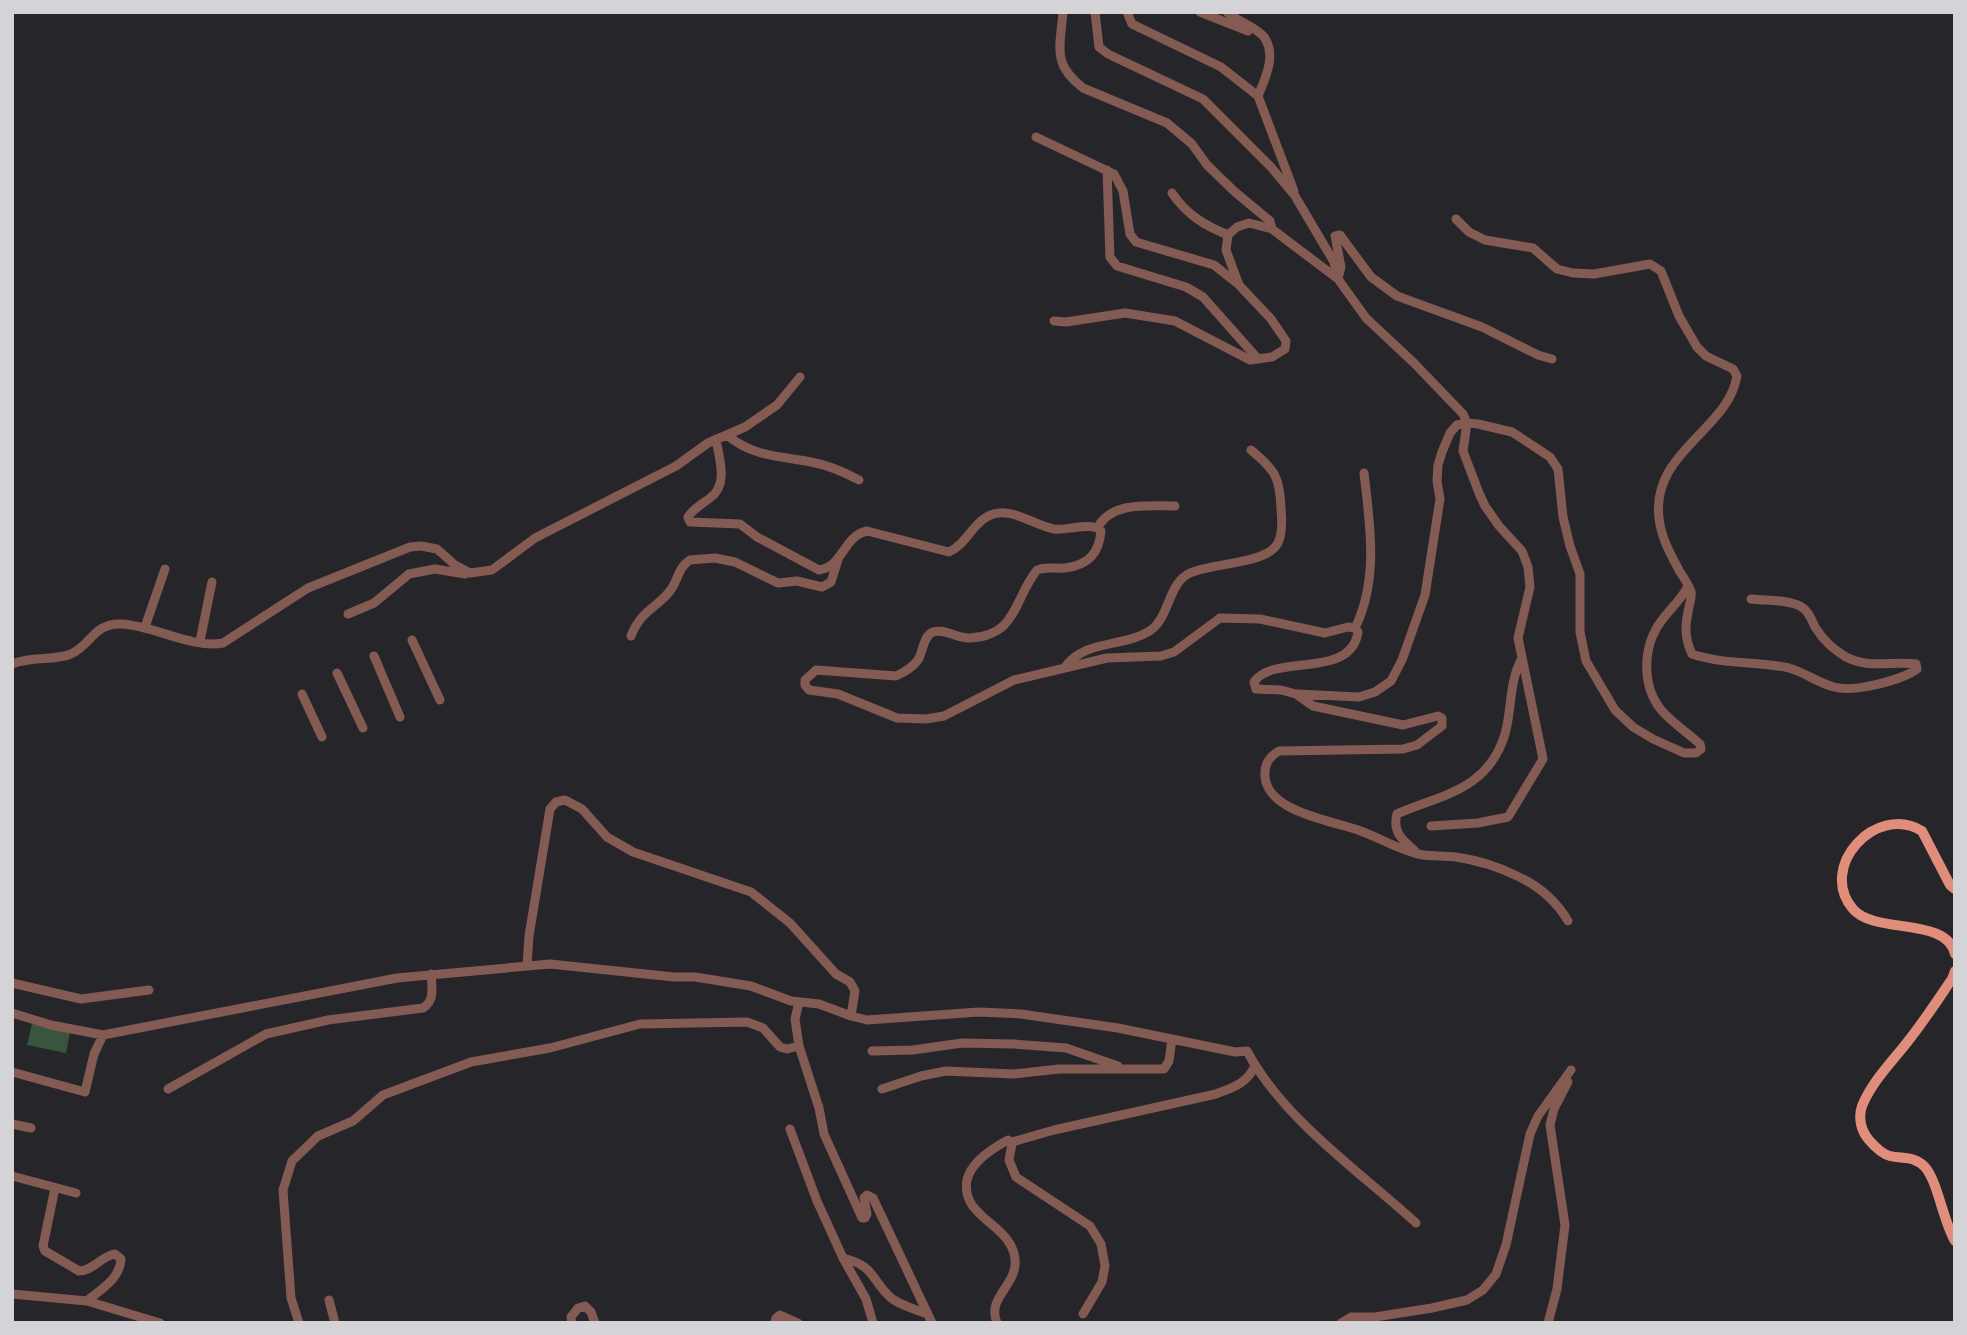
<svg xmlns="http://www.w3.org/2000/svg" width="1967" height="1335" viewBox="0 0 1967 1335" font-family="'Fira Sans Condensed',sans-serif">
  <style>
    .green { fill: #3a553e }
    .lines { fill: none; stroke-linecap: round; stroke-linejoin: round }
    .minor { stroke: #845b52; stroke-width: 9 }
    .major { stroke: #e18d7b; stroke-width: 10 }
  </style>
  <rect width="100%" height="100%" fill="#26262a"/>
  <path class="green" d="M 32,1024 L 70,1032 L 66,1053 L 27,1045 Z"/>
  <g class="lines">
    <path class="minor" d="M 1063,12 C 1060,48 1052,64 1083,88 L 1167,123 L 1192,144 L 1207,165 L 1235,192 L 1270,221 L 1272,229
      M 1095,12 L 1099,47 L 1108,54 L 1203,99 L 1271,167 L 1295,196 L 1334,262 L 1338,279
      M 1127,12 L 1132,24 L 1221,67 L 1258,96 L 1294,191
      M 1200,12 L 1248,31
      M 1227,12 C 1237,21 1256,27 1264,37 C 1277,55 1265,79 1258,96
      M 1036,137 L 1114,174 L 1123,191 L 1130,234 L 1136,242 L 1214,265 L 1238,284
      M 1107,170 L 1110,257 L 1117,266 L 1186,287 L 1203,297 L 1258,359
      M 1172,193 C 1187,215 1204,225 1228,235
      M 1456,219 L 1469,232 L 1485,240 L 1533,248 L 1557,269 L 1573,273 L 1594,274 L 1650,264 L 1661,271 L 1679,316 L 1697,347 L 1706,356 L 1733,369 L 1737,376 C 1728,430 1651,452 1659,518 C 1661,538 1671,555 1680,572 C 1684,578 1689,585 1691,592 C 1692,596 1690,602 1689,607 C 1685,625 1684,637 1692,654 C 1724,665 1757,661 1789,668 C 1804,672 1818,683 1834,687 C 1853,693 1902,680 1917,669 L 1916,664 C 1892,661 1869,669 1846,657 C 1834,650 1823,640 1815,627 C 1811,619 1809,611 1800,606 C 1785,599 1766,601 1751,599
      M 1338,278 L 1341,267 L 1335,236 L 1340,235 L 1371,277 L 1397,296 L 1482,327 L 1538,355 L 1552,359
      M 1054,321 L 1066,322 L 1125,313 L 1175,321 L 1250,360 L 1272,357 L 1285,349 L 1286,341 L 1271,319 L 1239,285 L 1226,250 L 1228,235 L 1237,227 L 1249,223 L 1272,229 L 1338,279 L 1366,318 L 1414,363 L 1463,414 L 1467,423 L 1463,451 L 1479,493 L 1485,506 L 1499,526 L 1522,551 L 1528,567 L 1530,587 L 1518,638 L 1543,759 L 1508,817 L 1478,823 L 1431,826
      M 727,435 C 753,457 780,456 811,462 C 828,465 844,472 859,480
      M 716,439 C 719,459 729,484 710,498 C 702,504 693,509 688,517 L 690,522 L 740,524 L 757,537 L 819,570 C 844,566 843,536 867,531 L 949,552 C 965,545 971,527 985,518 C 1009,503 1031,525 1054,529 C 1068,531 1092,521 1101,531 C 1099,553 1089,565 1065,568 C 1055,569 1046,566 1037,570 C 1013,600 1018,635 970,638 C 958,639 944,628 933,632 C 923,636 923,652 918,660 C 912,668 905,672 896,676 L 816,670 L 805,680 L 805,685 L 809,690 L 838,694 L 897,718 L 926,719 L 944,716 L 1014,680 L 1107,658 L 1161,656 L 1174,652 L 1220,618 L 1260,619 L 1325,633 L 1348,627 L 1355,628 L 1358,632 C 1351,680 1273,653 1254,682 L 1256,689 L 1281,690 L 1296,694 L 1313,706 L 1403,725 L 1438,716 L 1442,718 L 1442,726 L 1417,745 L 1403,749 L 1279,751 C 1269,757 1264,764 1265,777 C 1268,812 1333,821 1358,830 C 1378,837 1397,849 1418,854 C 1430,857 1443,855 1456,857 C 1476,860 1499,867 1517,876 C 1539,886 1556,901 1568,921
      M 1098,527 C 1112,501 1150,506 1175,506
      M 348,614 L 374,603 L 409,574 L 435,569 L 465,574
      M 145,627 L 165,569
      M 1355,628 C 1379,579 1370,525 1364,473
      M 631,636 C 642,608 660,607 672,588 C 679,577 678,568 690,560 L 715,558 L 735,562 L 778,583 L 797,581 L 822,587 L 831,582 L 838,560
      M 412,640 L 440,700
      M 200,641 L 212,582
      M 374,656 L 400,717
      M 12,664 C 33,656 54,661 71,654 C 91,645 94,623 121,624 C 153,625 192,649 223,643 L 308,588 L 410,547 L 421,546 L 437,549 L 455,565 L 470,573 L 492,570 L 535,538 L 676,466 L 708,443 L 745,427 L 777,405 L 800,377
      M 1065,667 C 1085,639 1124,648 1151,630 C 1170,616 1168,583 1190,573 C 1212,563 1262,564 1276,546 C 1283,537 1282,519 1281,509 C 1280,477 1275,470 1251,450
      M 337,673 L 363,728
      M 302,694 L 322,737
      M 1297,694 L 1359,697 L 1375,692 L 1391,681 L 1402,660 L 1425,595 L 1440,499 L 1437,481 L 1438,465 L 1442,452 L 1450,433 L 1457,425 L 1467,423 L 1478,424 L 1512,432 L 1550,457 L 1558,469 L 1563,517 L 1570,546 L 1580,574 L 1580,632 L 1586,661 L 1615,710 L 1633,727 L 1653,739 L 1684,753 L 1696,753 L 1701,749 L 1700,744 C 1688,733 1674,724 1663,712 C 1641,687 1642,646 1662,620 C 1671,608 1681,600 1688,586
      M 1415,851 C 1403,840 1392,833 1397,814 C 1443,794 1488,790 1505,734 C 1512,709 1509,683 1521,660
      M 527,966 L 529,936 L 550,809 L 556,802 L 565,800 L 582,809 L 607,837 L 633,852 L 751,892 L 790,923 L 836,974 L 850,982 L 855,991 L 851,1016
      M 12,983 L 81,999 L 149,990
      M 799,1002 L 795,1019 L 799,1046 L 819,1108 L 824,1134 L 862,1218 L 865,1218 L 867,1214 L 864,1198 L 867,1195 L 873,1198 L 932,1323
      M 12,1013 L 51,1025 L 103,1035 L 397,978 L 550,964 L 674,977 L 695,977 L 751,986 L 791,1001 L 819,1004 L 851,1016 L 867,1020 L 979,1012 L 1021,1014 L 1118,1028 L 1235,1052 L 1247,1051 C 1284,1120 1358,1170 1416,1223
      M 872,1051 L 913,1050 L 962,1043 L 1014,1044 L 1066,1048 L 1118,1066
      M 12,1072 L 85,1092 L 94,1054 L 103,1035
      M 168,1089 L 266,1034 L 328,1020 L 423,1008 C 435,1001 432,987 431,974
      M 882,1089 L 921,1076 L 946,1071 L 1013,1074 L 1059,1069 L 1164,1069 L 1169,1061 L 1172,1039
      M 12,1124 L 31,1128
      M 790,1129 L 817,1201 L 843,1258 C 875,1266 870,1278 890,1297 C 898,1305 916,1309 927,1314
      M 1012,1142 L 1054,1130 L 1216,1094 C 1234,1087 1246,1084 1255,1066
      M 12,1176 L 76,1193
      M 843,1258 L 866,1299 L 873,1323
      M 12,1294 L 87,1301 C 101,1289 120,1279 121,1259 L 115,1254 C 101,1256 93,1271 79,1271 L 45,1251 L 43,1246 L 55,1188
      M 329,1300 L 335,1323
      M 87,1301 L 160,1323
      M 299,1323 L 291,1298 L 283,1190 L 292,1161 L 318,1136 L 353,1121 L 383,1095 L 471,1062 L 550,1048 L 640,1024 L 747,1022 L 763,1028 L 780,1047 L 787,1049 L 799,1046
      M 572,1323 L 571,1317 L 578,1308 L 585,1306 L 591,1312 L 595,1323
      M 775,1323 L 776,1318 L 780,1315 L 798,1323
      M 997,1323 C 986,1297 1018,1285 1015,1259 C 1012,1224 960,1218 967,1180 C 971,1162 993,1148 1008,1140 L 1012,1144 L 1009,1160 L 1016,1177 L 1090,1226 L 1101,1244 L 1105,1266 L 1102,1282 L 1083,1314
      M 1341,1323 L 1351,1317 L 1375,1317 L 1432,1308 L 1467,1300 L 1483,1290 L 1496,1274 L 1506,1245 L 1530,1134 L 1538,1116 L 1571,1070
      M 1548,1323 L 1557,1289 L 1565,1225 L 1550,1125 L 1554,1109 L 1568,1082"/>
    <path class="major" d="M 1955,889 L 1950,885 L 1922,831 C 1876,803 1817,867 1853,909 C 1875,935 1947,916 1955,954
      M 1955,971 L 1952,979 C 1939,998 1926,1018 1912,1036 C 1895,1059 1873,1079 1862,1106 C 1858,1118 1861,1131 1869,1140 C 1875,1147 1882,1154 1890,1156 C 1903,1159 1915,1156 1925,1167 C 1938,1182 1943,1221 1955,1241"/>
  </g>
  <rect width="1967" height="1335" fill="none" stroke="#d4d3d7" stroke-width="28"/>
</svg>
